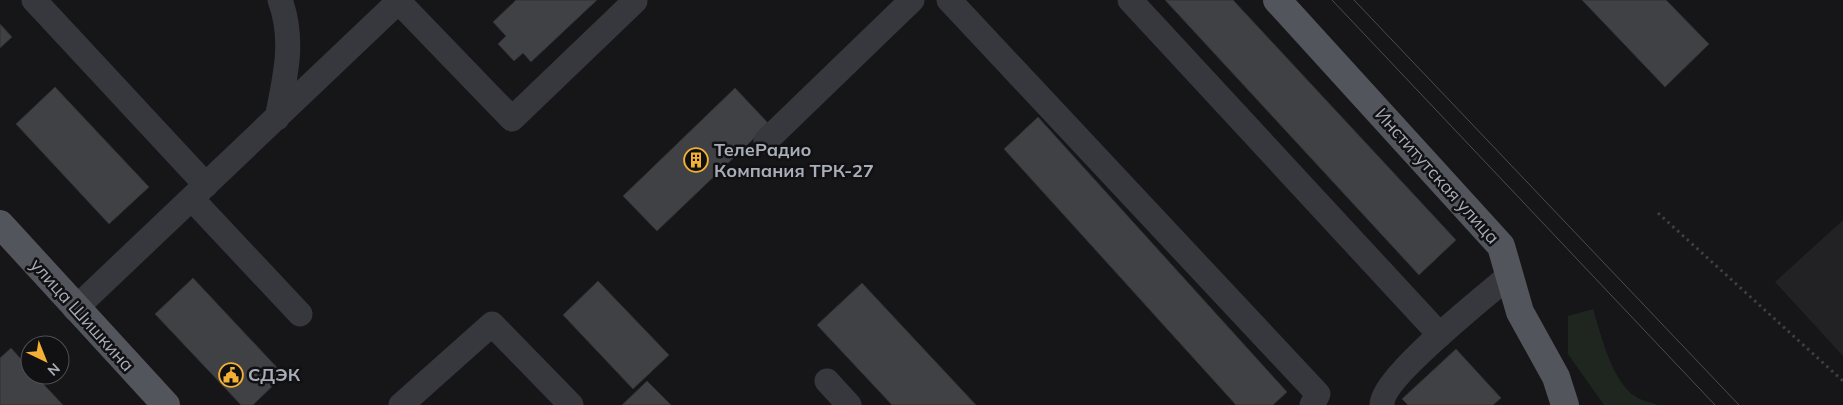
<svg xmlns="http://www.w3.org/2000/svg" width="1843" height="405" viewBox="0 0 1843 405" font-family="Mulish,sans-serif">
  <style>
    .built { fill: #222225 }
    .green { fill: #1e261f }
    .building { fill: #404145; stroke: #303034 }
    .lines { fill: none; stroke-linecap: round; stroke-linejoin: round }
    .path { stroke: #3d3f44; stroke-width: 3; stroke-dasharray: 2.5 4; stroke-linecap: butt }
    .minor { stroke: #37383d; stroke-width: 25 }
    .major { stroke: #53555c; stroke-width: 28 }
    .tram { stroke: #4a4c52; stroke-width: 1 }
    .labels { text-anchor: middle; stroke-width: 5; stroke-linejoin: round; paint-order: stroke }
    .poi-label { font-size: 18px; font-weight: bold; fill: #a8adb8; stroke: #111113; text-anchor: start }
    .street-label { font-size: 18px; fill: #a8adb8; stroke: #111113 }
  </style>
  <rect width="100%" height="100%" fill="#161618"/>
  <path class="built" d="M 1843,220 L 1843,356 L 1775,282 Z"/>
  <path class="green" d="M 1593,309 C 1601,335 1612,382 1636,397 C 1642,401 1651,402 1658,405 L 1604,405 L 1568,354 L 1568,316 Z"/>
  <path class="building" d="M 516,0 L 597,0 L 531,62 L 523,53 L 514,61 L 498,44 L 506,36 L 493,22 Z
    M 1165,0 L 1233,0 L 1456,240 L 1419,275 Z
    M 1582,0 L 1666,0 L 1709,44 L 1665,87 Z
    M 0,24 L 12,37 L 0,48 Z
    M 55,87 L 149,187 L 109,224 L 16,124 Z
    M 735,88 L 769,124 L 657,231 L 623,196 Z
    M 1038,117 L 1287,392 L 1273,405 L 1236,405 L 1004,149 Z
    M 193,278 L 284,375 L 253,405 L 241,405 L 155,314 Z
    M 598,281 L 669,355 L 633,389 L 563,315 Z
    M 862,283 L 976,405 L 892,405 L 817,325 Z
    M 11,348 L 30,369 L 30,375 L 35,375 L 63,405 L 0,405 L 0,358 Z
    M 1456,349 L 1501,398 L 1493,405 L 1408,405 L 1402,399 Z
    M 647,381 L 671,405 L 622,405 Z"/>
  <g class="lines">
    <path class="path" d="M 1658,213 L 1843,381"/>
    <path class="minor" d="M 34,0 L 206,185
      M 949,0 L 1318,394 L 1312,405
      M 1130,0 L 1440,335
      M 399,2 L 512,119 L 635,1
      M 277,118 C 285,78 295,40 280,0
      M 766,141 L 912,0
      M 192,199 L 300,314
      M 75,309 L 400,0
      M 827,381 L 849,405
      M 401,405 L 492,324 L 571,405
      M 1382,405 C 1381,378 1486,296 1510,275"/>
    <path class="major" d="M 1277,0 L 1501,246 L 1520,312 L 1556,377 L 1565,405
      M 0,224 L 166,405"/>
    <path class="tram" d="M 1332,0 L 1715,405
      M 1354,0 L 1739,405"/>
  </g>
  <defs>
    <g id="building-ring" transform="scale(1.25)"><circle r="9.5" fill="#111113" stroke="#f2b134" stroke-width="1.5"/><path d="M-4-6H4V6H1V3H-1V6H-4ZM-2.5-4.3h1.7v1.8h-1.7ZM.8-4.3h1.7v1.8H.8ZM-2.5-1h1.7V.8h-1.7ZM.8-1h1.7V.8H.8Z" fill="#f2b134"/></g>
    <g id="civic-ring" transform="scale(1.25)"><circle r="9.5" fill="#111113" stroke="#f2b134" stroke-width="1.5"/><path d="M-.6-6.5H3V-4.5H.6V-3L4-1V1h2V6H-6V1h2V-1L-.6-3ZM-1.2 2.5V6h2.4V2.5Z" fill="#f2b134"/></g>
  </defs>
  <g fill-rule="evenodd">
    <use href="#building-ring" x="696" y="160"/>
    <use href="#civic-ring" x="231" y="375"/>
  </g>
  <g class="labels">
    <g class="poi-label">
      <text x="714" y="156">ТелеРадио<tspan x="714" dy="21">Компания ТРК-27</tspan></text>
      <text x="248" y="381">СДЭК</text>
    </g>
    <g class="street-label">
      <text transform="translate(1437 176) rotate(48)" y="6">Институтская улица</text>
      <text transform="translate(82 315) rotate(48)" y="6">улица Шишкина</text>
    </g>
  </g>
  <g transform="translate(45 360) rotate(137)"><circle r="24" fill="#111113" stroke="#4d4f55"/>
  <path d="M0-4L9 19L0 12L-9 19Z" fill="#f2b134"/>
  <text y="-8" font-size="14" font-weight="bold" text-anchor="middle" fill="#a8adb8">N</text>
  </g>
</svg>
